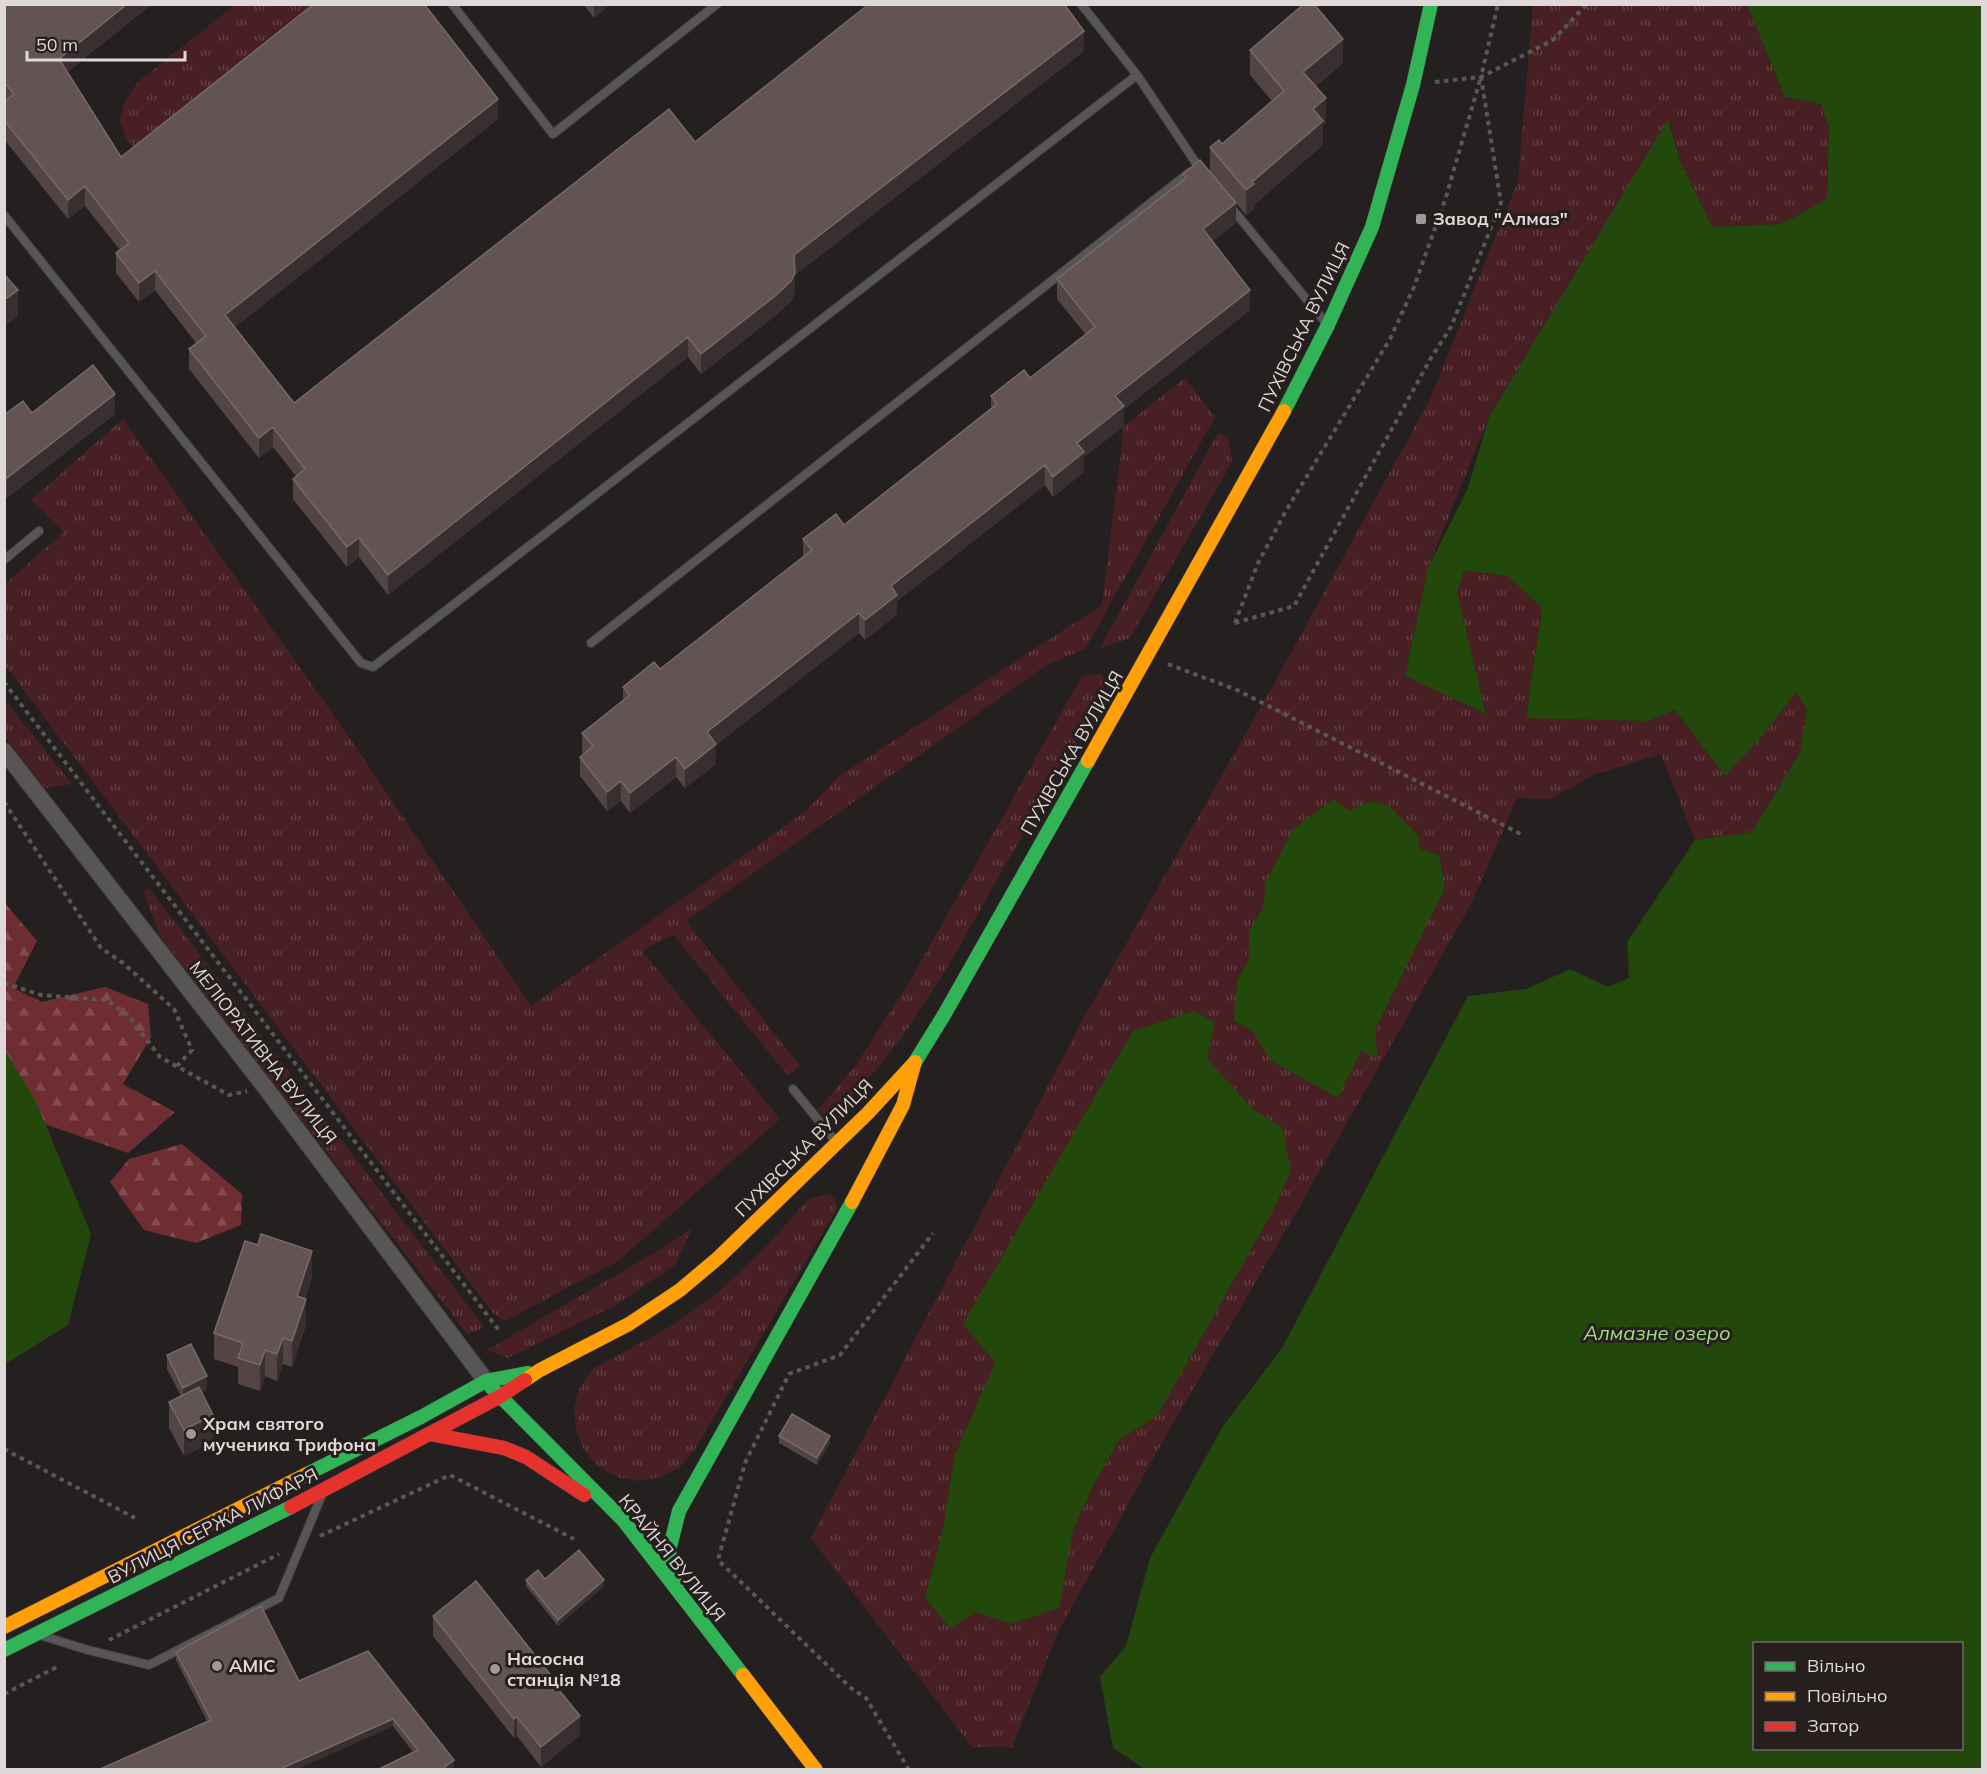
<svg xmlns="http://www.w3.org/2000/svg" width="1987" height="1774" viewBox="0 0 1987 1774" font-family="Mulish,sans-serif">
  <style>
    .grass { fill: url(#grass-tufts) }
    .forest { fill: url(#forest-firs) }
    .water { fill: #22480c; fill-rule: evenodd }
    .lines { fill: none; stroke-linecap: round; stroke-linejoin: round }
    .lane-casing { stroke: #3e3b3b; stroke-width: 10 }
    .street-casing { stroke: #3e3b3b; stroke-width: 18 }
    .fast-casing { stroke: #3e3b3b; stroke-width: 15 }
    .slow-casing { stroke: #3e3b3b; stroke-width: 15 }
    .jam-casing { stroke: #3e3b3b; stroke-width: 15 }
    .path { stroke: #5a5857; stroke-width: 4; stroke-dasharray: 4.5 4.5; stroke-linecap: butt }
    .lane { stroke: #575655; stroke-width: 8 }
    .street { stroke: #575655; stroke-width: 16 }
    .fast { stroke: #30b455; stroke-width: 14 }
    .slow { stroke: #ff9f0a; stroke-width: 14 }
    .jam { stroke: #e5322d; stroke-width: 14 }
    .wall { fill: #534445 }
    .shaded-wall { fill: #3a2f30 }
    .building { fill: #625455; stroke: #756969; stroke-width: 1.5 }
    .poi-dot { fill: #9e9898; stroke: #271e1e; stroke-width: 2 }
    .labels { text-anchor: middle; stroke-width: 6; stroke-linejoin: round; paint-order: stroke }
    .poi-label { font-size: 18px; font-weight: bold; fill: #dfd8d8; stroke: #271e1e; text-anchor: start }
    .street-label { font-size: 18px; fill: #dfd8d8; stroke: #271e1e }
    .water-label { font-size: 20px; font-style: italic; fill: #a0df86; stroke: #271e1e }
  </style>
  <defs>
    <pattern id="grass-tufts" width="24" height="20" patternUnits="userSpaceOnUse" patternTransform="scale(1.5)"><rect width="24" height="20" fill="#482023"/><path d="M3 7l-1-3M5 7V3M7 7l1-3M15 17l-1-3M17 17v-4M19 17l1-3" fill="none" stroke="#624042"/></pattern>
    <pattern id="forest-firs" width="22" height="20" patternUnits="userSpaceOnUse" patternTransform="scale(1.5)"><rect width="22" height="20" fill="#6e2d33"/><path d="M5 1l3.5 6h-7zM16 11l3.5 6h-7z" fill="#824b50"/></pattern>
  </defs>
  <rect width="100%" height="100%" fill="#252020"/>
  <path class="grass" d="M 235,5 L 339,5 L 144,159 L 125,137 L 120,120 L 125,101 L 138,82 Z
    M 1533,5 L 1747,5 L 1785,97 L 1821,104 L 1829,127 L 1827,199 L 1781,224 L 1712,227 L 1680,161 L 1669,120 L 1489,417 L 1428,568 L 1405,675 L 1486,714 L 1457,592 L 1464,571 L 1508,576 L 1542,608 L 1526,717 L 1649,721 L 1675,710 L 1725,775 L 1764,734 L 1796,692 L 1807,709 L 1800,752 L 1752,832 L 1695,840 L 1661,754 L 1593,775 L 1551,799 L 1517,798 L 1472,902 L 1305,1197 L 1164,1439 L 1059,1630 L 1012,1747 L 972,1747 L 811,1538 L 1081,1023 L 1279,675 L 1430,399 L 1518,181 Z
    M 1185,378 L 1215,417 L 1085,649 L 1048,664 L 686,921 L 800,1066 L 788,1076 L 673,934 L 642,951 L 780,1119 L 618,1261 L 505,1321 L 493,1313 L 5,665 L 5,584 L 64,532 L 31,500 L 123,419 L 342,727 L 531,1006 L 806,811 L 838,777 L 1102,605 L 1124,426 Z
    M 1218,433 L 1228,439 L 1232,462 L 1130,638 L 1100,648 Z
    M 1100,674 L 1104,678 L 1103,693 L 950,963 L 902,1037 L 866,1082 L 830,1118 L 817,1111 L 856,1065 L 910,981 L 1082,676 Z
    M 4,700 L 5,700 L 72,784 L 45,788 L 5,737 Z
    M 149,888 L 484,1327 L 468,1335 L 160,936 L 143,891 Z
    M 824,1195 L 831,1195 L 836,1202 L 835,1212 L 694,1451 L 679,1468 L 660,1477 L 638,1481 L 617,1477 L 598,1466 L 584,1450 L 576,1430 L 574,1408 L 580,1387 L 593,1369 L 673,1325 L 717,1293 L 762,1251 L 809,1199 Z
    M 692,1228 L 675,1265 L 614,1306 L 508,1358 L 487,1350 L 663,1248 Z"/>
  <path class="forest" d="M 4,902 L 37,941 L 13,988 L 42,1002 L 105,987 L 148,1004 L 151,1037 L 123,1084 L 175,1112 L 128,1153 L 30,1119 L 5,1075 Z
    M 182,1144 L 242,1194 L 241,1225 L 196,1243 L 144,1230 L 110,1182 L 129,1159 Z"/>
  <path class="water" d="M 1747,5 L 1982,5 L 1982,1769 L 1145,1769 L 1113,1748 L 1100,1677 L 1126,1646 L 1150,1558 L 1223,1426 L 1282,1348 L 1468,996 L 1526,989 L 1570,969 L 1608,987 L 1629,978 L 1627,942 L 1695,840 L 1752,832 L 1800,752 L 1807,709 L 1796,692 L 1764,734 L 1725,776 L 1675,710 L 1649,721 L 1526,718 L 1542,608 L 1508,576 L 1464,571 L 1457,592 L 1486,714 L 1405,676 L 1428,568 L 1468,488 L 1489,417 L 1668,119 L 1680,161 L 1712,227 L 1781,224 L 1827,199 L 1829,127 L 1821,104 L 1785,97 ZM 1754,1644 L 1962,1644 L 1962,1748 L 1754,1748 Z
    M 1334,799 L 1349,811 L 1371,801 L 1389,806 L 1418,835 L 1420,849 L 1439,855 L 1445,888 L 1375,1030 L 1378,1059 L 1361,1051 L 1338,1098 L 1271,1061 L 1253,1032 L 1234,1020 L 1237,981 L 1249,959 L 1249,932 L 1263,907 L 1266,882 L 1293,829 Z
    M 1194,1011 L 1215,1022 L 1207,1059 L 1253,1109 L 1282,1127 L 1291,1171 L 1274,1209 L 1157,1416 L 1119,1440 L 1093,1486 L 1073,1530 L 1059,1608 L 1010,1624 L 975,1612 L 951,1629 L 925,1598 L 944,1524 L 954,1458 L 995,1362 L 963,1324 L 1133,1031 Z
    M 5,1050 L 37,1104 L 91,1234 L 68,1325 L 5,1364 Z"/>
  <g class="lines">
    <g class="lane-casing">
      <path id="lane" d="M 452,4 L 553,134 L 717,4
        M 1081,4 L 1137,75 L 1202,172
        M 1229,205 L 1326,323
        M 4,215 L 361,663 L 373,667 L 1137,75
        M 4,560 L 39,531
        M 591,643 L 1190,172
        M 793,1089 L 837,1143
        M 43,1636 L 88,1650 L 149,1665 L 279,1598 L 321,1497"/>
    </g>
    <g class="street-casing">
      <path id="street" d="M 4,751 L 265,1087 L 486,1381"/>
    </g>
    <g class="fast-casing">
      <path id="fast" d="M 1284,411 L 1328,325 L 1372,227 L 1413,85 L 1431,4
        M 915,1062 L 944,1015 L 1088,761
        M 491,1387 L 623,1520 L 743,1675
        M 307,1474 L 421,1417 L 486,1381 L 528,1373
        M 677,1590 L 669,1551 L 679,1511 L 852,1202
        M 4,1650 L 291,1507"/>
    </g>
    <g class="slow-casing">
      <path id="slow" d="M 1088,761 L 1284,411
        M 852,1202 L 903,1105 L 914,1065
        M 525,1380 L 540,1370 L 629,1324 L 680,1290 L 718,1258 L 868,1113 L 915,1062
        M 4,1627 L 307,1474
        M 743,1675 L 816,1770"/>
    </g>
    <g class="jam-casing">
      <path id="jam" d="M 430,1434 L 504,1448 L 526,1457 L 584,1495
        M 291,1507 L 499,1397 L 525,1380"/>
    </g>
    <path class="path" d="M 1435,82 L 1481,77 L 1553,40 L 1587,4
      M 1235,623 L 1294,606 L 1431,358 L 1451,327 L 1501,203 L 1481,77 L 1498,4
      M 1235,623 L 1258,563 L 1287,509 L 1390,339 L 1414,287 L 1446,197 L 1480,80
      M 1168,664 L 1237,690 L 1521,834
      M 4,682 L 501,1333
      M 4,802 L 101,948 L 123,963 L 174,1009 L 192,1050 L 177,1066
      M 4,983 L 41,995 L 106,1000 L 127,1014 L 160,1057 L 229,1095 L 247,1091
      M 4,1449 L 135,1518
      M 320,1536 L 450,1475 L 574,1539
      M 109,1640 L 279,1554
      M 4,1694 L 59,1666
      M 909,1770 L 866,1698 L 852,1689 L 718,1560 L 745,1463 L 789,1374 L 840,1355 L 933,1233"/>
    <use href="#lane" class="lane"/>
    <use href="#street" class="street"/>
    <use href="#fast" class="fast"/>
    <use href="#slow" class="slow"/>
    <use href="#jam" class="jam"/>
  </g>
  <path class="wall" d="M 4,4 L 152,4 L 67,72 L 121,157 L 498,119 L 235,327 L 294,403 L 695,142 L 1084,51 L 795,275 L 795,293 L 791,301 L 775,316 L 701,374 L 688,357 L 388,595 L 359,557 L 347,567 L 293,499 L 293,479 L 296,476 L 273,447 L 259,458 L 189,369 L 189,349 L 196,343 L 155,290 L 139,302 L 116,273 L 116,253 L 120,250 L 85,206 L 68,219 L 4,139 Z
    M 583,4 L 610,4 L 594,18 Z
    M 1250,50 L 1343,63 L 1316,86 L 1326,123 L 1323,125 L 1323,145 L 1254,205 L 1254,209 L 1246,215 L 1210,172 L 1210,147 L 1222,144 L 1272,101 L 1250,75 Z
    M 1183,174 L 1236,223 L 1212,241 L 1250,310 L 1124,409 L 1124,426 L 1084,457 L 1084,472 L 1053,497 L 1045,485 L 897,601 L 897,614 L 865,640 L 859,633 L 716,745 L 716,764 L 685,788 L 676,777 L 630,813 L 621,801 L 607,811 L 580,776 L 580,757 L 583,754 L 582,752 L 582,733 L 623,701 L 623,687 L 660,669 L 803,556 L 803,539 L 844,525 L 991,408 L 991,396 L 1030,378 L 1086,335 L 1057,299 L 1057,279 L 1183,181 Z
    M 32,413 L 115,414 L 7,498 L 4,494 L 4,415 Z
    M 312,1277 L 305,1299 L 306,1325 L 292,1367 L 283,1364 L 277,1381 L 265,1376 L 260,1391 L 238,1384 L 238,1367 L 214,1359 L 214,1333 Z
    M 167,1355 L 207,1390 L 201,1392 L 213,1441 L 184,1456 L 169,1428 L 169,1402 L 181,1396 L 167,1369 Z
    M 779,1436 L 830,1443 L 817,1465 L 779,1443 Z
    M 545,1579 L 604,1586 L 558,1626 L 526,1586 L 526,1580 Z
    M 433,1616 L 580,1735 L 541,1767 L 517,1736 L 514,1738 L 433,1636 Z
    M 368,1651 L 454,1767 L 451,1770 L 377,1770 L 413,1752 L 393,1726 L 295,1770 L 98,1770 L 207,1721 L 176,1660 L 176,1652 L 299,1681 Z"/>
  <path class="shaded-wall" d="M 127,4 L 152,4 L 59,78 L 59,59 Z
    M 594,4 L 610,4 L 594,18 Z
    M 1084,31 L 1084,51 L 795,275 L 795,293 L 791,301 L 775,316 L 701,374 L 701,354 L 794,255 Z
    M 1343,39 L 1343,63 L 1303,97 L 1303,72 Z
    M 1326,98 L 1326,123 L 1323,125 L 1323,145 L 1254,205 L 1254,209 L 1246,215 L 1246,190 L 1313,109 Z
    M 498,99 L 498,119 L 225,335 L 225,315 Z
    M 85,186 L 85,206 L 68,219 L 68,200 Z
    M 1236,203 L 1236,223 L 1203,249 L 1203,229 Z
    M 155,271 L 155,290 L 139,302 L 139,283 Z
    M 18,290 L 18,316 L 4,327 L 4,300 Z
    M 1250,290 L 1250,310 L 1124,409 L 1124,426 L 1084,457 L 1084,472 L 1053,497 L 1053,477 L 1077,443 L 1115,396 Z
    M 688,337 L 688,357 L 388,595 L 388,575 Z
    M 115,394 L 115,414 L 7,498 L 7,478 Z
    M 273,427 L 273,447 L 259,458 L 259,438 Z
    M 1045,465 L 1045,485 L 897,601 L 897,614 L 865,640 L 865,620 L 891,586 Z
    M 359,538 L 359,557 L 347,567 L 347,547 Z
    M 859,613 L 859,633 L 716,745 L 716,764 L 685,788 L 685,769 L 707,732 Z
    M 676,757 L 676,777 L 630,813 L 630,793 Z
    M 621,781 L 621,801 L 607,811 L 607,792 Z
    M 312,1251 L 312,1277 L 297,1322 L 297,1296 Z
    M 306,1299 L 306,1325 L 292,1367 L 292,1341 Z
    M 283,1338 L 283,1364 L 277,1381 L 277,1354 Z
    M 265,1350 L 265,1376 L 260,1391 L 260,1365 Z
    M 207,1376 L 207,1390 L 183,1402 L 183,1388 Z
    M 213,1415 L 213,1441 L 184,1456 L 184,1430 Z
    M 830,1436 L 830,1443 L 817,1465 L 817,1458 Z
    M 604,1580 L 604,1586 L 558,1626 L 558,1620 Z
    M 580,1716 L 580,1735 L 541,1767 L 541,1747 Z
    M 517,1717 L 517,1736 L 514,1738 L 514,1719 Z
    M 393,1719 L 393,1726 L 295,1770 L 278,1770 Z
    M 454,1760 L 454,1767 L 451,1770 L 441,1770 Z"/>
  <path class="building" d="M 4,4 L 127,4 L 59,59 L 121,157 L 314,4 L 424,4 L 498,99 L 225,315 L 294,403 L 669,109 L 695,142 L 869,4 L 1064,4 L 1084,31 L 794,255 L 795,273 L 791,281 L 775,296 L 701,354 L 688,337 L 388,575 L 359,538 L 347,547 L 293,479 L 305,469 L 273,427 L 259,438 L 189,349 L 206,336 L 155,271 L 139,283 L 116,253 L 129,243 L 85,186 L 68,200 L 4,120 L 4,102 L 14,94 L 4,82 Z
    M 1304,4 L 1314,4 L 1343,39 L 1303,72 L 1326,98 L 1313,109 L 1323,121 L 1252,182 L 1254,184 L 1246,190 L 1210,147 L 1219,140 L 1222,144 L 1284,91 L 1250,50 Z
    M 1200,160 L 1236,203 L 1203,229 L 1250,290 L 1115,396 L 1124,406 L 1077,443 L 1084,452 L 1053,477 L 1045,465 L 891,586 L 897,595 L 865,620 L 859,613 L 707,732 L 716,744 L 685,769 L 676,757 L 630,793 L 621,781 L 607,792 L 580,757 L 593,746 L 582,733 L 630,695 L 623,687 L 654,662 L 660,669 L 812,550 L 803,539 L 836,514 L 844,525 L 997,404 L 991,396 L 1024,370 L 1030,378 L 1095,327 L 1057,279 L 1186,178 L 1183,174 Z
    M 4,274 L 18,290 L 4,300 Z
    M 93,365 L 115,394 L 7,478 L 4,474 L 4,415 L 23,401 L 32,413 Z
    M 261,1234 L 312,1251 L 297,1296 L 306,1299 L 292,1341 L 283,1338 L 277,1354 L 265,1350 L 260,1365 L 238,1358 L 243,1343 L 214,1333 L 245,1241 L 258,1245 Z
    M 191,1344 L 207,1376 L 183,1388 L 167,1355 Z
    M 199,1387 L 213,1415 L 184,1430 L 169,1402 Z
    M 792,1414 L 830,1436 L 817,1458 L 779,1436 Z
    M 579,1550 L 604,1580 L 558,1620 L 526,1580 L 538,1570 L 545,1579 Z
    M 476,1581 L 557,1683 L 555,1685 L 580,1716 L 541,1747 L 517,1717 L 514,1719 L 433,1616 Z
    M 261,1606 L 299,1681 L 368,1651 L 454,1760 L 441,1770 L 377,1770 L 418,1750 L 393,1719 L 278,1770 L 98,1770 L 211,1720 L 176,1652 Z"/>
  <g class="poi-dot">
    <rect x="1415" y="213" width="12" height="12" rx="3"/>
    <circle cx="191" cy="1434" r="6"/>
    <circle cx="217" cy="1666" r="6"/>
    <circle cx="495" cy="1669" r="6"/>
  </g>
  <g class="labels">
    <g class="poi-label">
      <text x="1433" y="225">Завод "Алмаз"</text>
      <text x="203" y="1430">Храм святого<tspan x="203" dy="21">мученика Трифона</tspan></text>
      <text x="507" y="1665">Насосна<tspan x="507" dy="21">станція №18</tspan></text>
      <text x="229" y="1672">AMIC</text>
    </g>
    <g class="street-label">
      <text transform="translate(1304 327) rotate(-64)" y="6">ПУХІВСЬКА ВУЛИЦЯ</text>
      <text transform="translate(1072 753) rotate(-60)" y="6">ПУХІВСЬКА ВУЛИЦЯ</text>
      <text transform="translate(263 1053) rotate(52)" y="6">МЕЛІОРАТИВНА ВУЛИЦЯ</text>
      <text transform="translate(804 1148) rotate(-45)" y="6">ПУХІВСЬКА ВУЛИЦЯ</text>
      <text transform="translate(213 1526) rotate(-27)" y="6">ВУЛИЦЯ СЕРЖА ЛИФАРЯ</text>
      <text transform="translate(672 1558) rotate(51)" y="6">КРАЙНЯ ВУЛИЦЯ</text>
    </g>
    <g class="water-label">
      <text x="1657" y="1340">Алмазне озеро</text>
    </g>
  </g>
  <rect width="1987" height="1774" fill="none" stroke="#dfd8d8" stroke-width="12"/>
  <rect x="1753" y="1642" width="210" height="108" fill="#271e1e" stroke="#716868" stroke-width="1.5"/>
  <rect x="1765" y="1662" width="30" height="9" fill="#30b455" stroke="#716868" stroke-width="1.5"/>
  <text x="1807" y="1672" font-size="18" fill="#dfd8d8">Вільно</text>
  <rect x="1765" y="1692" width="30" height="9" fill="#ff9f0a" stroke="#716868" stroke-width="1.5"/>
  <text x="1807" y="1702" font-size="18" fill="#dfd8d8">Повільно</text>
  <rect x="1765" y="1722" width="30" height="9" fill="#e5322d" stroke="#716868" stroke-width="1.5"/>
  <text x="1807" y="1732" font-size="18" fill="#dfd8d8">Затор</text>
  <path d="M27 51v9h158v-9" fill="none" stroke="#dfd8d8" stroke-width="3"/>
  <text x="36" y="51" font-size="18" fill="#dfd8d8" stroke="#271e1e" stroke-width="4.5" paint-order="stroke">50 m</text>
</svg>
